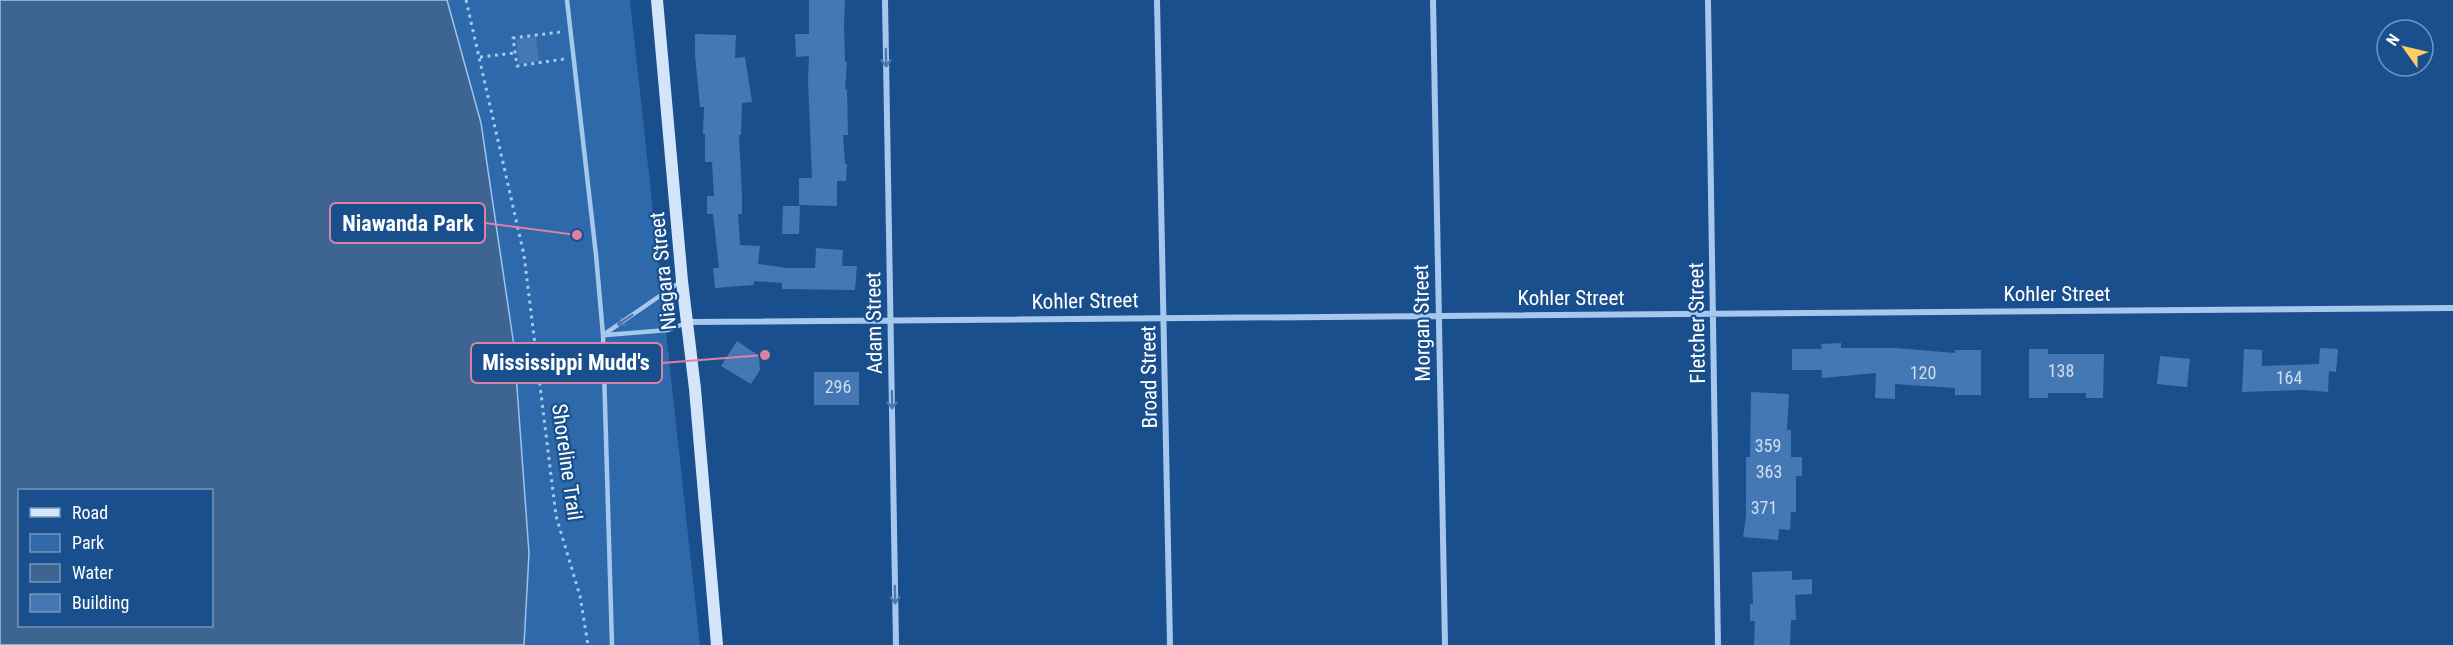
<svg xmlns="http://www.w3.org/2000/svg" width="2453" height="645" viewBox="0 0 2453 645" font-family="'Roboto Condensed',sans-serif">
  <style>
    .green { fill: #2d69ab }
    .water { fill: #3e6592; stroke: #9ac4f0; stroke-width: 1.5; fill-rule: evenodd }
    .building { fill: #4378b5 }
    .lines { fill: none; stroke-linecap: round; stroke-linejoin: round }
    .path { stroke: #a7c8ee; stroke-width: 3; stroke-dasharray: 3 4.5; stroke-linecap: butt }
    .lane { stroke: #a7c8ee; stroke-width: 4.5 }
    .street { stroke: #a7c8ee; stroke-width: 6 }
    .secondary { stroke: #d4e5fa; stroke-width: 12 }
    .oneway { stroke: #4b79af }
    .labels { text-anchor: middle; stroke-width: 4.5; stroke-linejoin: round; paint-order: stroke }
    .number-label { font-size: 18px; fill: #d0ddec }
    .street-label { font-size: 21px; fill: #fff; stroke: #1a4f8d }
    .leader { fill: none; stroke: #dd80a5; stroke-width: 2 }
    .callout-dot { fill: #dd80a5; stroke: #1a4f8d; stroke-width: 2 }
    .callout { fill: #1a4f8d; stroke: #dd80a5; stroke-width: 2 }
    .callout-label { font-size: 22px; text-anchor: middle; font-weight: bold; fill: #fff }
  </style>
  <rect width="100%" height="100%" fill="#1a4f8d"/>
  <path class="green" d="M 447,0 L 630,0 L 700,645 L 524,645 L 529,553 L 514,346 L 481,123 Z"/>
  <path class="water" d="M 0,0 L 447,0 L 481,123 L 514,346 L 529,553 L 524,645 L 0,645 ZM 20,490 L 212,490 L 212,626 L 20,626 Z"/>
  <path class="building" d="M 809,0 L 845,0 L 844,25 L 845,62 L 847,62 L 845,90 L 847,89 L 848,135 L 843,135 L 845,164 L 847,164 L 846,181 L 837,181 L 837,206 L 799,205 L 799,178 L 812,178 L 808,80 L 809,56 L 796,57 L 795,34 L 809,34 Z
    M 695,34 L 736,35 L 735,58 L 745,57 L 752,102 L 742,103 L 741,135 L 739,135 L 742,196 L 742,214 L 738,214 L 740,245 L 760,246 L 758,264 L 788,268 L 815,268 L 816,248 L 843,250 L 842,266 L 857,266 L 855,290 L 782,289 L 782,283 L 754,281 L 754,285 L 715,288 L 713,268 L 719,268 L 713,214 L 707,214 L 707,196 L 714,196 L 712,162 L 705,162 L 705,134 L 703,134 L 704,107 L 700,107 L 695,55 Z
    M 536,37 L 539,61 L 519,64 L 516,39 Z
    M 783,206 L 800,206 L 799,234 L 782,234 Z
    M 737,341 L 759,356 L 760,370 L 751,384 L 721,366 Z
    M 1841,343 L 1841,348 L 1895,348 L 1955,353 L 1955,350 L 1981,350 L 1981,395 L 1955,395 L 1955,388 L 1895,384 L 1895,399 L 1875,398 L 1876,373 L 1822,378 L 1822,370 L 1792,370 L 1792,349 L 1822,349 L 1821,344 Z
    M 2320,348 L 2338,349 L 2336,372 L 2329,371 L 2328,392 L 2304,390 L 2242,392 L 2244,349 L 2262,350 L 2262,366 L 2319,364 Z
    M 2029,349 L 2048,349 L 2048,354 L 2104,354 L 2103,398 L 2086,398 L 2086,393 L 2048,393 L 2048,398 L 2029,398 Z
    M 2160,356 L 2190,359 L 2187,387 L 2157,384 Z
    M 814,372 L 859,372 L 859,405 L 814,405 Z
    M 1751,392 L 1789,394 L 1787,430 L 1791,430 L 1791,457 L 1802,457 L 1802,476 L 1796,476 L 1796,512 L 1791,512 L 1790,530 L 1779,529 L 1778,540 L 1743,537 L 1746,516 L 1746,457 L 1750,457 Z
    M 1792,571 L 1792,580 L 1812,579 L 1812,594 L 1795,595 L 1796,620 L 1791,620 L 1790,645 L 1754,645 L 1755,621 L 1750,621 L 1750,604 L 1753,604 L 1752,572 Z"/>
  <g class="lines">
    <path class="path" d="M 466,0 L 524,255 L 556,516 L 580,596 L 588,645
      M 560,32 L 513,38 L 517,66 L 564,59
      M 480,57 L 515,53"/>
    <path class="lane" d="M 567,0 L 596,255 L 603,335 L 612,645
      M 603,335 L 680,282
      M 606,335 L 668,330 L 686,323"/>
    <path class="street" d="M 885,0 L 896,645
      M 1157,0 L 1170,645
      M 1433,0 L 1445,645
      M 1708,0 L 1718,645
      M 688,322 L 2453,308"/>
    <path class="secondary" d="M 657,0 L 682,281 L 695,389 L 717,645"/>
  </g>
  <defs><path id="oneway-shaft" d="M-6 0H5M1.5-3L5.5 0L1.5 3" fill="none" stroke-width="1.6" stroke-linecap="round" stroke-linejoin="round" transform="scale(1.5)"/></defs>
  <g class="oneway">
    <use href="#oneway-shaft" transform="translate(886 58) rotate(89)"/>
    <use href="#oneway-shaft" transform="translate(625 320) rotate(146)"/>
    <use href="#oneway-shaft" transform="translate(892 400) rotate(89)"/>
    <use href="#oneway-shaft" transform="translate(895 595) rotate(89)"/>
  </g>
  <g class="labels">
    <g class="number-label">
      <text x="2061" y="377">138</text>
      <text x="1923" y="379">120</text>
      <text x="2289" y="384">164</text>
      <text x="838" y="393">296</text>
      <text x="1768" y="452">359</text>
      <text x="1769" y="478">363</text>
      <text x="1764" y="514">371</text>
    </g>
    <g class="street-label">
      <text transform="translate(663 271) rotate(-96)" y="7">Niagara Street</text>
      <text x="2057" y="301">Kohler Street</text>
      <text x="1571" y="305">Kohler Street</text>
      <text transform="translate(1085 301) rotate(-1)" y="7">Kohler Street</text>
      <text transform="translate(874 323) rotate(-91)" y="7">Adam Street</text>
      <text transform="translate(1422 323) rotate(-91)" y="7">Morgan Street</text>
      <text transform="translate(1697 323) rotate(-91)" y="7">Fletcher Street</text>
      <text transform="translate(1149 377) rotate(-91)" y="7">Broad Street</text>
      <text transform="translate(567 462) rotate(82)" y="7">Shoreline Trail</text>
    </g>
  </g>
  <path class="leader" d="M577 235L485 223M765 355L662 363"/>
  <g class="callout-dot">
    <circle cx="577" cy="235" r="6"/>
    <circle cx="765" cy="355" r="6"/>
  </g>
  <g class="callout">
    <rect x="330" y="203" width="155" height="40" rx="6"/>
    <rect x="471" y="343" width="191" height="40" rx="6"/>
  </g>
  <g class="callout-label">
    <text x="408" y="231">Niawanda Park</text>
    <text x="566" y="370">Mississippi Mudd's</text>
  </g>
  <rect x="18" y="489" width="195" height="138" fill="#1a4f8d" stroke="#7695bb" stroke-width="1.5"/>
  <rect x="30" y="508" width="30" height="9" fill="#d4e5fa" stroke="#7695bb" stroke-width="1.5"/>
  <text x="72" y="519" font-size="18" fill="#ffffff">Road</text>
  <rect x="30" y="534" width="30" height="18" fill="#2d69ab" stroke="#7695bb" stroke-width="1.5"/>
  <text x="72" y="549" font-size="18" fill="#ffffff">Park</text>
  <rect x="30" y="564" width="30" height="18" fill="#3e6592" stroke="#7695bb" stroke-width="1.5"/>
  <text x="72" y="579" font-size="18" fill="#ffffff">Water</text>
  <rect x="30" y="594" width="30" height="18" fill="#4378b5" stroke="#7695bb" stroke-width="1.5"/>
  <text x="72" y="609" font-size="18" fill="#ffffff">Building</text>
  <g transform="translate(2405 48) rotate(304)"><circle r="28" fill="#1a4f8d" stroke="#7695bb" stroke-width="1.5"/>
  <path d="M0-4.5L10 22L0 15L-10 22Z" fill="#ffce63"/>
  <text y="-9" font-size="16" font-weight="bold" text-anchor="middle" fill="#ffffff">N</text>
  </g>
</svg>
